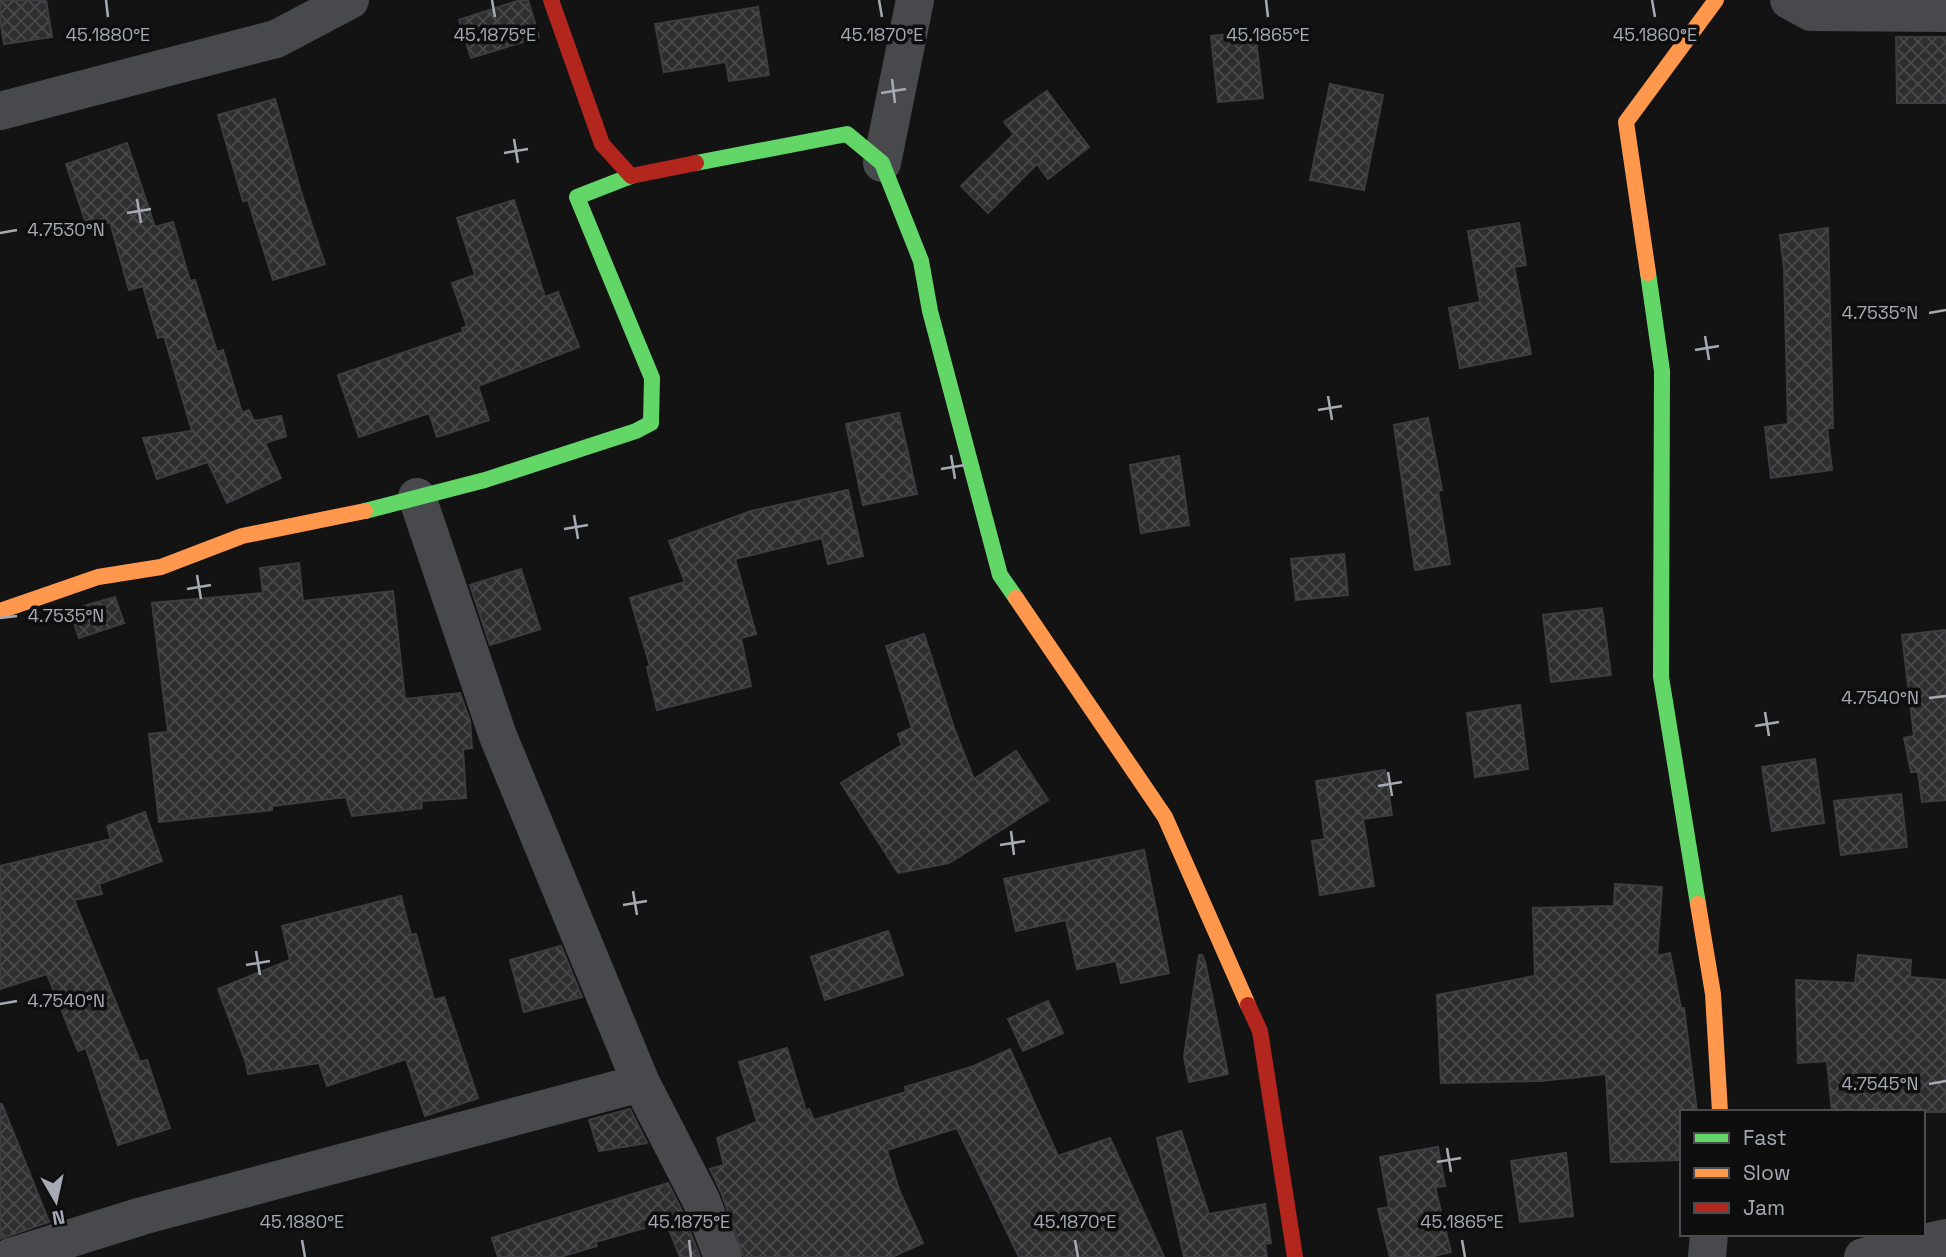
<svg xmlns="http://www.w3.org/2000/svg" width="1946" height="1257" viewBox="0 0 1946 1257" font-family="'Space Grotesk',sans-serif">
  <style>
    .building { fill: url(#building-cross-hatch); stroke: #3c3d40; stroke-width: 2 }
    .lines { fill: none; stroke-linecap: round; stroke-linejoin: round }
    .street { stroke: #48494c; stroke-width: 38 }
    .fast { stroke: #63d668; stroke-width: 16 }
    .slow { stroke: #ff974d; stroke-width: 16 }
    .jam { stroke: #b3261e; stroke-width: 16 }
    .ticks { fill: none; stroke: #a5aab4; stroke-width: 2.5 }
    .ticks-label { font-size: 18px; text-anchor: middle; fill: #a5aab4; stroke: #0e0e0f; stroke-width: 7; stroke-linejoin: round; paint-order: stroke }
  </style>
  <defs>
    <pattern id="building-cross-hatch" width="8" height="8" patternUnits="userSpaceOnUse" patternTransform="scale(1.75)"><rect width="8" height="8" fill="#2e2e2f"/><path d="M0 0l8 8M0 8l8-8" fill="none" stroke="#494a4b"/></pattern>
  </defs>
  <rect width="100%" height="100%" fill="#131314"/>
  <path class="building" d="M 0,0 L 46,0 L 52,37 L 4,44 L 0,19 Z
    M 520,0 L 528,0 L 539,37 L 471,58 L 459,20 Z
    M 758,7 L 769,75 L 729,81 L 726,62 L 664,72 L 655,24 Z
    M 1255,32 L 1263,98 L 1218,102 L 1211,36 Z
    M 1896,37 L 1946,37 L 1946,103 L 1897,103 Z
    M 1330,84 L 1383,95 L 1364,190 L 1310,180 Z
    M 1047,91 L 1089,147 L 1048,179 L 1037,164 L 988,213 L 961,186 L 1014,134 L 1004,122 Z
    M 275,99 L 301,192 L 325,264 L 273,280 L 248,200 L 243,201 L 218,115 Z
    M 127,143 L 155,227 L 173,222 L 190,281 L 195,280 L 217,352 L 223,350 L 242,413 L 249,410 L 254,421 L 281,416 L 286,436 L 265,443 L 281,478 L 227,503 L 208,462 L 157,479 L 143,438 L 192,431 L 164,336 L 158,338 L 143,286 L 129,290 L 110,222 L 88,229 L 66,164 Z
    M 514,200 L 545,297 L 558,292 L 579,347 L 478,386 L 489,420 L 437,437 L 429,413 L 359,437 L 338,375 L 463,332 L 462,328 L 467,326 L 452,283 L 475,275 L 457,218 Z
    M 1519,223 L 1526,265 L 1514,267 L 1531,354 L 1460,368 L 1449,308 L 1480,302 L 1468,231 Z
    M 1828,228 L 1833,428 L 1827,428 L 1832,470 L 1771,478 L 1765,427 L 1788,424 L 1784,268 L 1780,235 Z
    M 899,413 L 917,494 L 863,505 L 846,424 Z
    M 1428,418 L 1442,490 L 1438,491 L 1450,564 L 1415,570 L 1394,425 Z
    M 1179,456 L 1189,525 L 1141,533 L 1130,465 Z
    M 848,490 L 863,556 L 828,564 L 822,538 L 735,559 L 756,634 L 741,638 L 751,686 L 657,710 L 647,667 L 650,666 L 630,598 L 685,582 L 669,541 L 751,511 Z
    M 1344,554 L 1348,595 L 1296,600 L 1291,559 Z
    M 299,563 L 303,601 L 393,591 L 405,699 L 460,693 L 470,721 L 472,748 L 463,749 L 466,798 L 421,801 L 422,808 L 352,816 L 346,797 L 272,806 L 272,810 L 159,822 L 149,734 L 168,732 L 152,603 L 263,593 L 260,568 Z
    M 521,569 L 540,629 L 490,645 L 470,585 Z
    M 115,597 L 124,623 L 79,638 L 70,610 Z
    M 1602,608 L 1611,675 L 1551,682 L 1543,615 Z
    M 1946,630 L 1946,800 L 1922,802 L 1918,772 L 1911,772 L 1904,738 L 1914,736 L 1902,635 Z
    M 924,634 L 954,728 L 974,779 L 1016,751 L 1048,800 L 949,863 L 898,873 L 841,783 L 902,745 L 898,734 L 912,728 L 886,646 Z
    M 1520,705 L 1528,769 L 1475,777 L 1467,713 Z
    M 1815,759 L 1824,823 L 1772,831 L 1762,767 Z
    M 1385,770 L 1392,815 L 1363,819 L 1374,886 L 1320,895 L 1312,841 L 1325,839 L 1316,781 Z
    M 1901,794 L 1907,847 L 1841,855 L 1834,801 Z
    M 145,812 L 162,861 L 99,884 L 102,894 L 74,900 L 140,1062 L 147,1060 L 170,1128 L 118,1145 L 86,1048 L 78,1051 L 47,974 L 0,989 L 0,866 L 111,839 L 107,826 Z
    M 1144,850 L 1169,973 L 1121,983 L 1116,961 L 1077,969 L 1066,920 L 1016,931 L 1004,879 Z
    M 1615,884 L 1662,887 L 1657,956 L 1670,953 L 1681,1008 L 1684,1008 L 1697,1112 L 1682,1112 L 1682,1160 L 1611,1162 L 1606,1074 L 1541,1081 L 1441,1083 L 1437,995 L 1535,976 L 1533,908 L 1614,906 Z
    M 401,896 L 411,935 L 416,934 L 434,1000 L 444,997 L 478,1098 L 425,1116 L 406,1059 L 327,1086 L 319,1063 L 248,1074 L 246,1063 L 218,989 L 290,960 L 282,926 Z
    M 888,931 L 903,975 L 825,1000 L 811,957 Z
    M 561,946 L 582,997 L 524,1012 L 510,960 Z
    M 1199,955 L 1202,955 L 1205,962 L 1228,1074 L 1189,1082 L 1184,1057 Z
    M 1858,955 L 1911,960 L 1910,977 L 1946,980 L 1946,1112 L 1832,1112 L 1827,1061 L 1798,1063 L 1796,980 L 1855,983 Z
    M 1048,1001 L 1063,1033 L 1023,1051 L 1008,1019 Z
    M 787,1048 L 806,1111 L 809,1109 L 814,1120 L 906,1092 L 905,1087 L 974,1066 L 1010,1049 L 1058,1156 L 1110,1138 L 1164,1257 L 1019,1257 L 957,1128 L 887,1150 L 899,1190 L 923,1243 L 892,1257 L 744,1257 L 721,1192 L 710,1169 L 724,1165 L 717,1138 L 757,1122 L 739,1062 Z
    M 0,1104 L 2,1104 L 49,1222 L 0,1239 Z
    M 630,1109 L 647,1143 L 599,1151 L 589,1120 Z
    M 1181,1131 L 1209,1214 L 1265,1204 L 1271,1243 L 1265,1244 L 1267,1257 L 1184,1257 L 1157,1138 Z
    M 1438,1147 L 1445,1186 L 1435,1187 L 1451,1252 L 1430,1257 L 1390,1257 L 1378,1209 L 1389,1207 L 1380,1157 Z
    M 1566,1153 L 1573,1216 L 1520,1222 L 1511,1161 Z
    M 668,1183 L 681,1209 L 700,1257 L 680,1257 L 666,1222 L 595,1242 L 597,1246 L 560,1257 L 498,1257 L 492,1238 Z"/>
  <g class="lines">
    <path class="street" d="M 1789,0 L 1811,12 L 1946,13
      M 0,111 L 276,39 L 350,0
      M 882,163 L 915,0
      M 417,497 L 498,736 L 641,1083 L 701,1200 L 723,1257
      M 11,1257 L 142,1216 L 641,1083
      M 1707,1257 L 1709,1234
      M 1863,1257 L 1946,1238"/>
    <path class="fast" d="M 696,163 L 847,134 L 882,163 L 921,261 L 930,311 L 1000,575 L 1016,598
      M 1648,273 L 1662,371 L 1661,677 L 1698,904
      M 365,511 L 485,480 L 636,431 L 651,423 L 652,378 L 577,197 L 631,176"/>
    <path class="slow" d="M 1648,273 L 1626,122 L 1716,0
      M 1016,598 L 1165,817 L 1248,1005
      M 0,611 L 98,577 L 161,567 L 242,536 L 365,511
      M 1698,904 L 1713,994 L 1720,1112"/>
    <path class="jam" d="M 551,0 L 602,144 L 631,176 L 696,163
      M 1248,1005 L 1260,1031 L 1295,1257"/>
  </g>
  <path class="ticks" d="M 106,0 L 108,17M 492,0 L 495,17M 879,0 L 882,17M 1266,0 L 1268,17M 1652,0 L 1655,17M 892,79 L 895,103M 881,93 L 906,89M 514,139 L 518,163M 504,153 L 528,149M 137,199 L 141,223M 127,213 L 151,209M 0,233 L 17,230M 1929,313 L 1946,310M 1705,336 L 1709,360M 1695,350 L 1719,346M 1328,396 L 1332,420M 1318,410 L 1342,406M 951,455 L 955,479M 941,469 L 965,465M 574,515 L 578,539M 564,529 L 588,525M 197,575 L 201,599M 187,589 L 211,585M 0,618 L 17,616M 1929,698 L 1946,696M 1765,712 L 1769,736M 1755,726 L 1779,722M 1388,772 L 1392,796M 1378,786 L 1402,782M 1011,831 L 1014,855M 1000,845 L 1025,841M 633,891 L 637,915M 623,905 L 647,901M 256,951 L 260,975M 246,965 L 270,961M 0,1004 L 17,1001M 1929,1084 L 1946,1081M 1447,1148 L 1451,1172M 1437,1162 L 1461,1158M 302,1240 L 305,1257M 689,1240 L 691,1257M 1075,1240 L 1078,1257M 1462,1240 L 1465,1257"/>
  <g class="ticks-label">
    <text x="108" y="41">45.1880°E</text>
    <text x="495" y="41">45.1875°E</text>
    <text x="882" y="41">45.1870°E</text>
    <text x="1268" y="41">45.1865°E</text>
    <text x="1655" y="41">45.1860°E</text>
    <text x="66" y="236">4.7530°N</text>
    <text x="1880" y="319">4.7535°N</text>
    <text x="66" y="622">4.7535°N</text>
    <text x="1880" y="704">4.7540°N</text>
    <text x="66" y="1007">4.7540°N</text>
    <text x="1880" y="1090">4.7545°N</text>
    <text x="302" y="1228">45.1880°E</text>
    <text x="689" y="1228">45.1875°E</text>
    <text x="1075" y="1228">45.1870°E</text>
    <text x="1462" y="1228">45.1865°E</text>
  </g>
  <rect x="1680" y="1110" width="245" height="126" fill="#0e0e0f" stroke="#4a4c51" stroke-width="2"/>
  <rect x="1694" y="1133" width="35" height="10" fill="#63d668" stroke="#4a4c51" stroke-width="2"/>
  <text x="1743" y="1145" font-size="21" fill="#a5aab4">Fast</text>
  <rect x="1694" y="1168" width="35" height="10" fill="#ff974d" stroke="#4a4c51" stroke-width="2"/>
  <text x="1743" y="1180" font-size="21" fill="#a5aab4">Slow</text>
  <rect x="1694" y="1203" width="35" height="10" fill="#b3261e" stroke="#4a4c51" stroke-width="2"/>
  <text x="1743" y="1215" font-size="21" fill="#a5aab4">Jam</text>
  <g transform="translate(56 1201) rotate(171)" stroke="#0e0e0f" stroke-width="5" paint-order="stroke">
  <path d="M0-5L12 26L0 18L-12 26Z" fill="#a5aab4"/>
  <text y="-10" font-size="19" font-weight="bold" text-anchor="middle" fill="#a5aab4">N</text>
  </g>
</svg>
